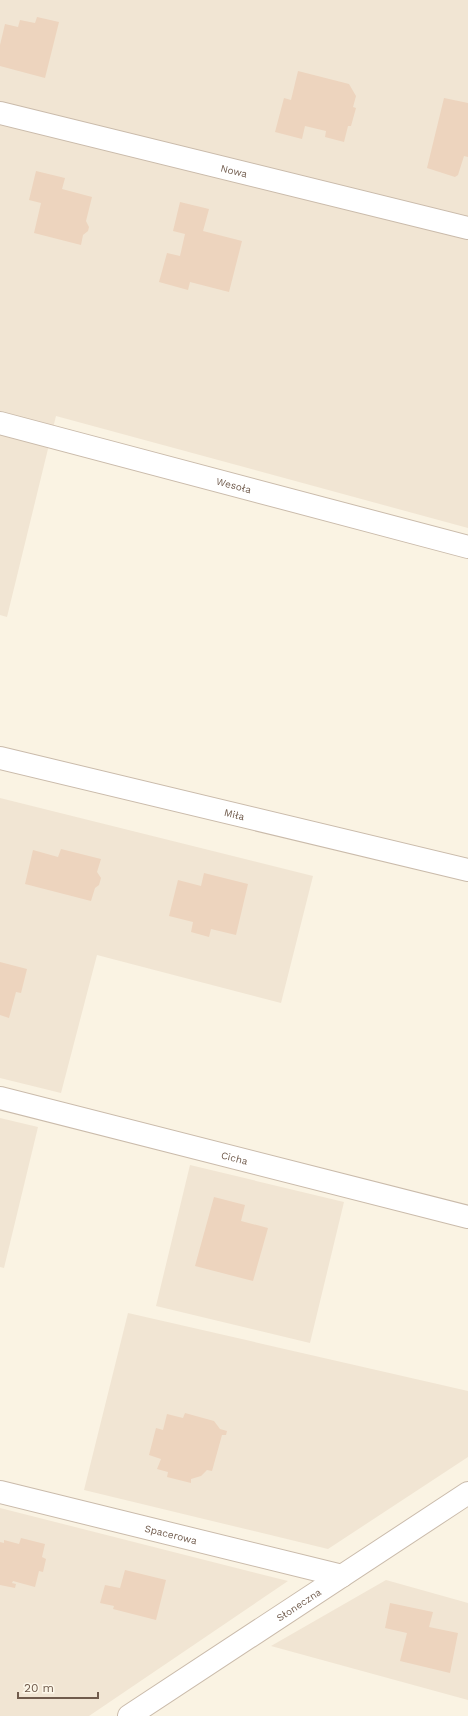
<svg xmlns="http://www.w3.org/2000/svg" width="468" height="1716" viewBox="0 0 468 1716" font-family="'Work Sans',sans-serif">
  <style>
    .residential { fill: #f1e5d3 }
    .building { fill: #edd4be }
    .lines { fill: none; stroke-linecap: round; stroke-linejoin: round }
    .minor-casing { stroke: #cabbab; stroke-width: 24 }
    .minor { stroke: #fff; stroke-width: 22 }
    .labels { text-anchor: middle; stroke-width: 3.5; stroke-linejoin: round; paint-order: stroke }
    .street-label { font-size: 10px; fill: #705b4c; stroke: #fdf7e9 }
  </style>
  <rect width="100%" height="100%" fill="#faf3e3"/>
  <path class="residential" d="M 0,0 L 468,0 L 468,528 L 56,416 L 7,617 L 0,615 Z
    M 0,798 L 313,876 L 281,1003 L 97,955 L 61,1093 L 0,1078 Z
    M 0,1118 L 38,1127 L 4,1268 L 0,1267 Z
    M 190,1165 L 344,1202 L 310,1343 L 156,1306 Z
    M 128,1313 L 468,1391 L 468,1457 L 328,1549 L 84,1490 Z
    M 0,1508 L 288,1581 L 89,1716 L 0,1716 Z
    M 386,1580 L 468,1603 L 468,1700 L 271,1646 Z"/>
  <path class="building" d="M 37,17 L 59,22 L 45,78 L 0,66 L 0,45 L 5,24 L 18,27 L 20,20 L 35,23 Z
    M 298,71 L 349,84 L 356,96 L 353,107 L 356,108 L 351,126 L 348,126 L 344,142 L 325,137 L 326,131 L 305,126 L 302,139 L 275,132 L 284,98 L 291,100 Z
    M 444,98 L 468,103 L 468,157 L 464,156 L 458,175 L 455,177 L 427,168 Z
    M 36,171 L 65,178 L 62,189 L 92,197 L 86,221 L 89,227 L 88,231 L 83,235 L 81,245 L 34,233 L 41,203 L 29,200 Z
    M 180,202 L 209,209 L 203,231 L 242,241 L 229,292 L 190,282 L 188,290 L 159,282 L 167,253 L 180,256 L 185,234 L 173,231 Z
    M 61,849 L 101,859 L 97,872 L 101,878 L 99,885 L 95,888 L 91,901 L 25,884 L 33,850 L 58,857 Z
    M 204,873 L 248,884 L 236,935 L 211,929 L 209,937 L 191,932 L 193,922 L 169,916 L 178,880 L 201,886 Z
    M 0,962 L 27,969 L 21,993 L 16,992 L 9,1018 L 0,1015 Z
    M 214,1197 L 245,1205 L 241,1221 L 268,1228 L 253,1281 L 195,1266 Z
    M 185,1413 L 214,1421 L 220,1429 L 227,1431 L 226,1435 L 222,1435 L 212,1471 L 207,1470 L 201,1476 L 191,1479 L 191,1483 L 167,1477 L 168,1472 L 157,1469 L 161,1459 L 149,1455 L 156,1428 L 163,1430 L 167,1414 L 183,1418 Z
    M 21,1538 L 45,1544 L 42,1557 L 46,1559 L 43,1572 L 39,1571 L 35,1587 L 13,1581 L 12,1583 L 16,1584 L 15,1588 L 0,1585 L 0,1542 L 4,1543 L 4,1540 L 19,1544 Z
    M 125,1570 L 166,1580 L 156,1620 L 113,1609 L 114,1606 L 100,1603 L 105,1585 L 120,1588 Z
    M 390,1603 L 433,1612 L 429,1627 L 458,1633 L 450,1673 L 400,1661 L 407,1633 L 385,1628 Z"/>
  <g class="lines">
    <g class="minor-casing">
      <g id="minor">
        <path id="s1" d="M 0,113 L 468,228"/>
        <path id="s2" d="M 0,423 L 468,547"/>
        <path id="s3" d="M 0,758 L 468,870"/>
        <path id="s4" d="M 0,1098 L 468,1217"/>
        <path id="s5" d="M 0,1492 L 342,1576"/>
        <path id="s6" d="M 129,1716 L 468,1493"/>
      </g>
    </g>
    <use href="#minor" class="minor"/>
  </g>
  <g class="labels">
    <g class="street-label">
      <text dy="4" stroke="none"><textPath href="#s1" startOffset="241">Nowa</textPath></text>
      <text dy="4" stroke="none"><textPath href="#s2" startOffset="242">Wesoła</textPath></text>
      <text dy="4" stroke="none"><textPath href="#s3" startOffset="241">Miła</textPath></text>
      <text dy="4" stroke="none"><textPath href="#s4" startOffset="242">Cicha</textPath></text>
      <text dy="4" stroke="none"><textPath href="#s5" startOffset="176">Spacerowa</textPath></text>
      <text dy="4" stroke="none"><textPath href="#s6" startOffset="203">Słoneczna</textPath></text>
    </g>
  </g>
  <path d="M18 1692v6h80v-6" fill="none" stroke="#705b4c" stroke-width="2"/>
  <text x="24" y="1692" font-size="12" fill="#705b4c" stroke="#fdf7e9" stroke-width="3" paint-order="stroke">20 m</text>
</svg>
